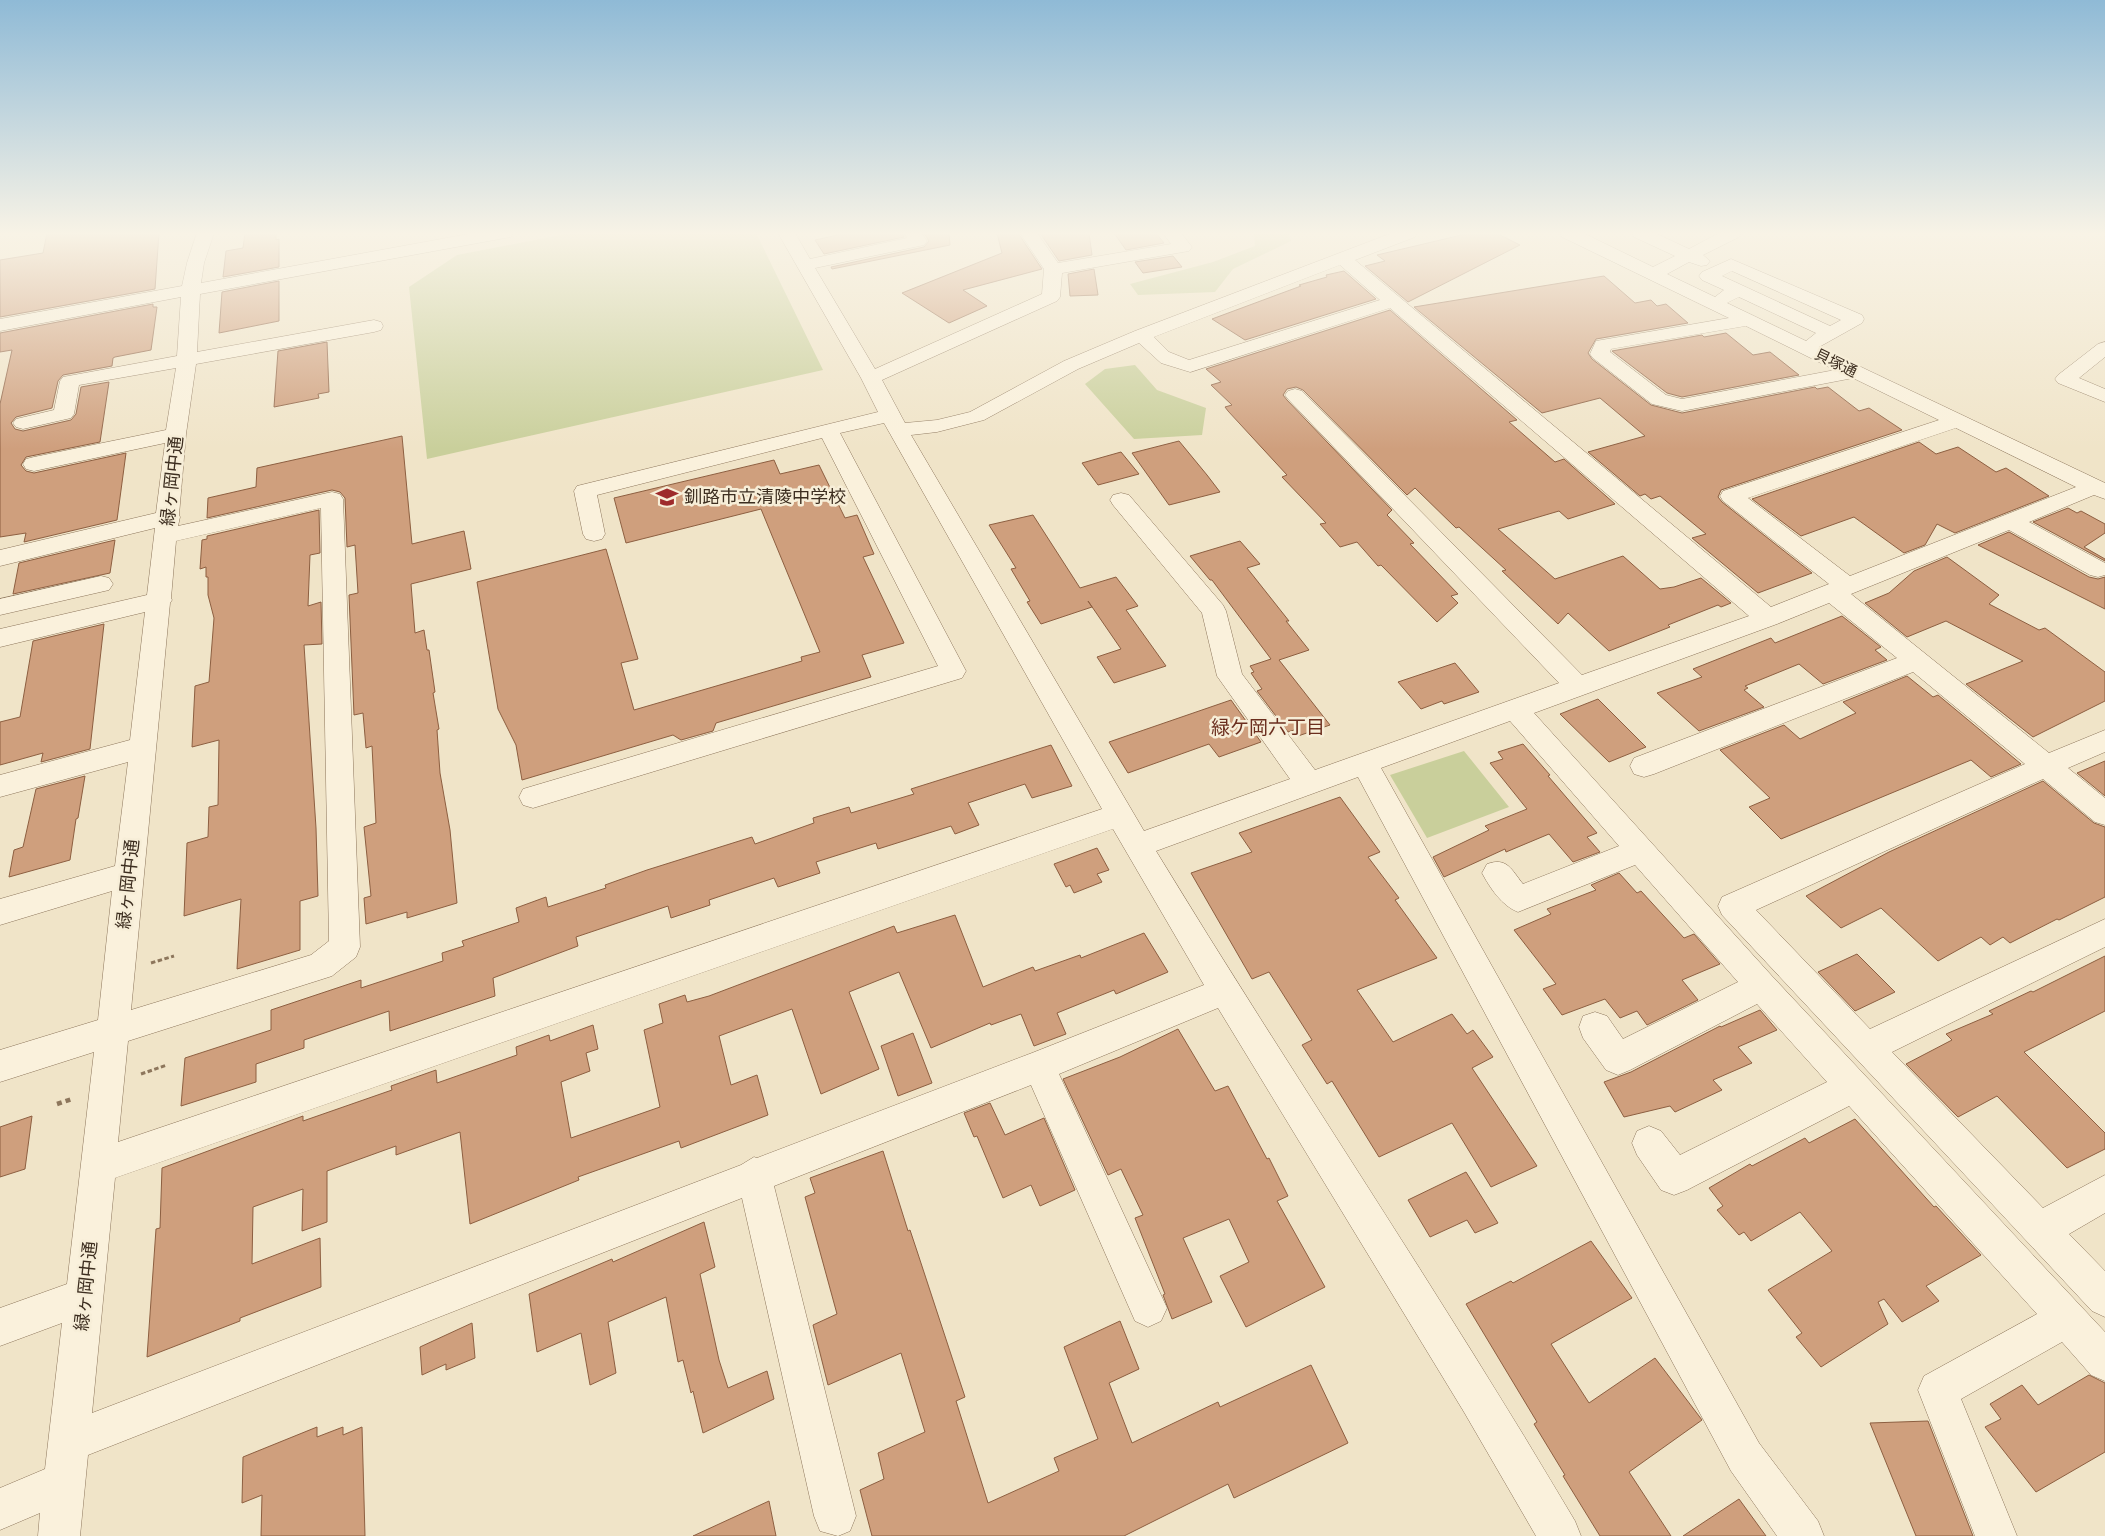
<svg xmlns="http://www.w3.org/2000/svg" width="2105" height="1536" viewBox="0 0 2105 1536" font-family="'Playfair Display','Noto Sans JP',serif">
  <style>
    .green { fill: #c9cf9b }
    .building { fill: #cf9f7d; stroke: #8d5f41 }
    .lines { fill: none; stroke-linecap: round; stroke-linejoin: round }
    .minor-casing { stroke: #8d765c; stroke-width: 1 }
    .path-far1 { stroke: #8d765c; stroke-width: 3; stroke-dasharray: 4.5 2.5; stroke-linecap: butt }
    .path { stroke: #8d765c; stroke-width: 4.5; stroke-dasharray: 5 4; stroke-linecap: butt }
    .minor { fill: #faf1dc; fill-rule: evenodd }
    .labels { text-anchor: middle; stroke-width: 5; stroke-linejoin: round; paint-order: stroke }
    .far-street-label { font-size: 15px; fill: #3d2e20; stroke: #f7eed8 }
    .street-label { font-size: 18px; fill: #3d2e20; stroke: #f7eed8 }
    .poi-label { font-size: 18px; fill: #3d2e20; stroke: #f7eed8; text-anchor: start }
    .neighbourhood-label { font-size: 19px; fill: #6b2e1e; stroke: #f7eed8 }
  </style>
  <rect width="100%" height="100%" fill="#f0e4c8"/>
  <path class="green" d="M 571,233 L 756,233 L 823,370 L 427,459 L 409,287 L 457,255 Z
    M 1254,233 L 1288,233 L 1291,241 L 1233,269 L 1215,292 L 1138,295 L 1130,284 L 1213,262 L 1255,246 Z
    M 1135,365 L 1157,390 L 1206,408 L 1202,435 L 1134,439 L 1085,384 L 1105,369 Z
    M 1464,751 L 1509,807 L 1427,838 L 1390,775 Z"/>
  <path class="building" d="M 47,233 L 159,233 L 155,289 L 0,317 L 0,260 L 43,253 Z
    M 245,233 L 276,233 L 276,240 L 279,239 L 279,267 L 223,277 L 226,251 L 243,248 Z
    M 847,233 L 902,233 L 904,237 L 824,254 L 815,240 Z
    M 924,233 L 949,233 L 950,245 L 832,269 L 831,267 L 924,247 L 929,241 Z
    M 997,233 L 1018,233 L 1042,269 L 963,290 L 987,306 L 949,323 L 902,293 L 1002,253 Z
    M 1040,233 L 1089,233 L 1092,255 L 1059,261 Z
    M 1114,233 L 1156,233 L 1164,243 L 1126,250 Z
    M 1470,233 L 1496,233 L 1520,245 L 1408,302 L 1365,266 L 1385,261 L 1377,255 Z
    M 1173,256 L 1182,267 L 1143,273 L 1135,262 Z
    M 1094,269 L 1098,295 L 1070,296 L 1068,274 Z
    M 1344,271 L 1376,299 L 1245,340 L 1212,319 L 1301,286 L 1299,285 L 1327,277 L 1326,275 Z
    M 1604,276 L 1635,303 L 1651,300 L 1657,306 L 1666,304 L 1688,323 L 1596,339 L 1588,353 L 1592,359 L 1651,405 L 1682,413 L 1815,387 L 1817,389 L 1828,387 L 1859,411 L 1869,408 L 1902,430 L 1721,490 L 1718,497 L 1722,502 L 1812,573 L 1758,593 L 1692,538 L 1706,534 L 1660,496 L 1651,499 L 1645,494 L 1640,496 L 1588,452 L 1645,436 L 1600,398 L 1542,413 L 1414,307 Z
    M 279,281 L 279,321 L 219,333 L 222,292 Z
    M 153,304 L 153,307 L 157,307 L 151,350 L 115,357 L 113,358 L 112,366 L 63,375 L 58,381 L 52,408 L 16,417 L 11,423 L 15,429 L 23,431 L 71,420 L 76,414 L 81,387 L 109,382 L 100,442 L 26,457 L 21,465 L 26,471 L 34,473 L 126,453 L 117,520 L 24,542 L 26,533 L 0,537 L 0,404 L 12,350 L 0,352 L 0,333 Z
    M 1390,310 L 1517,420 L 1509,422 L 1555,462 L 1564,459 L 1615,504 L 1568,519 L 1559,511 L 1498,529 L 1555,579 L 1623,556 L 1660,589 L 1674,587 L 1701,578 L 1731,603 L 1721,607 L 1718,605 L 1668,625 L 1670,627 L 1609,651 L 1568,613 L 1558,624 L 1502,571 L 1506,570 L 1459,527 L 1456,528 L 1415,488 L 1407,495 L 1303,390 L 1296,387 L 1287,389 L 1283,395 L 1287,400 L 1392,510 L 1387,515 L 1414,543 L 1410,544 L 1458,594 L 1451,596 L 1458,603 L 1437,622 L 1381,565 L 1378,566 L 1357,542 L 1340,547 L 1320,524 L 1326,523 L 1282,477 L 1287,475 L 1228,411 L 1225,407 L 1232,405 L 1211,385 L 1221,382 L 1206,369 Z
    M 1726,333 L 1753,355 L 1770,352 L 1799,375 L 1682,397 L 1667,393 L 1612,351 L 1702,335 L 1704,337 Z
    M 327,342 L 329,392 L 318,394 L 319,398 L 274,407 L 278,351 Z
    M 402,436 L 412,544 L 464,531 L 471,569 L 411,584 L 415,633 L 424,630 L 427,650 L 429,650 L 435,692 L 433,693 L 439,729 L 437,730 L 440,773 L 450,830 L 457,903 L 407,918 L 407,912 L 366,924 L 364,898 L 371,896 L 364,827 L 376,823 L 372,746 L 366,748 L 363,713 L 354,715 L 349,595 L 358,593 L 355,545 L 347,547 L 345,498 L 340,492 L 332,490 L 207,518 L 208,498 L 256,487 L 257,468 Z
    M 1179,441 L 1207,475 L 1220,492 L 1169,505 L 1132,453 Z
    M 1919,442 L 1936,454 L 1958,447 L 1996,472 L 2006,468 L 2049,496 L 1955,533 L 1937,524 L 1925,545 L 1904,553 L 1854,517 L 1801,536 L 1752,499 Z
    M 1121,452 L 1139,474 L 1098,485 L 1082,463 Z
    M 774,460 L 780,474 L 819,465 L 845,518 L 857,515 L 874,554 L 863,557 L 904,643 L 862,655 L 871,677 L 716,723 L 713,731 L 681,740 L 673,735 L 522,780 L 516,745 L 498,709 L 477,582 L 606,549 L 638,659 L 621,663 L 634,710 L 802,661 L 801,657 L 820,652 L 761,509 L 626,543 L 614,498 Z
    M 2068,508 L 2077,513 L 2081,511 L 2105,524 L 2105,533 L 2084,547 L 2105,559 L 2105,561 L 2033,522 Z
    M 319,510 L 320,553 L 310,555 L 308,606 L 321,602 L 322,644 L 304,645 L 316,828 L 318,896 L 300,901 L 300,950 L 237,969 L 241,899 L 184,916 L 187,843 L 208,837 L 209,807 L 218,805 L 219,740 L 192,747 L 195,686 L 209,682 L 214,618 L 208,595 L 208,577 L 206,577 L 206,567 L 200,569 L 202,540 L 207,539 L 207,536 Z
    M 1033,515 L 1080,588 L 1116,577 L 1138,606 L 1126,610 L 1166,666 L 1114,683 L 1097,657 L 1121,649 L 1088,601 L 1092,607 L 1041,624 L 1027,602 L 1030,601 L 1011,569 L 1016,568 L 989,525 Z
    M 2009,532 L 2089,577 L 2098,579 L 2105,577 L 2105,609 L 1978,545 Z
    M 115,540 L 110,573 L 13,594 L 19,563 Z
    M 1240,541 L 1260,564 L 1247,568 L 1289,621 L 1286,621 L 1309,650 L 1279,660 L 1330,725 L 1298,736 L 1294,730 L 1288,732 L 1257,691 L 1262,689 L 1251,673 L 1254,672 L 1250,666 L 1271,659 L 1212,580 L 1210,580 L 1190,556 Z
    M 1947,557 L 1999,595 L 1989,604 L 2039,630 L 2045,628 L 2105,672 L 2105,701 L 2033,737 L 1966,684 L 2023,661 L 1946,621 L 1907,637 L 1865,603 L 1889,593 L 1914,571 Z
    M 1842,616 L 1881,647 L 1875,650 L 1887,660 L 1823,684 L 1799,664 L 1745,686 L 1748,688 L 1744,690 L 1764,707 L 1699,731 L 1657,693 L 1702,677 L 1693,669 L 1771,638 L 1775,643 Z
    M 104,624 L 90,749 L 41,762 L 43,753 L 0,765 L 0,722 L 20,717 L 33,641 Z
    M 1455,663 L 1479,692 L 1444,704 L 1442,701 L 1421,709 L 1398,682 Z
    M 1907,676 L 1933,697 L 1938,695 L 2021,764 L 1991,777 L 1971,760 L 1781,839 L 1749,807 L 1770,798 L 1720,750 L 1784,725 L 1800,739 L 1856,713 L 1843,702 Z
    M 1598,699 L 1646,747 L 1609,762 L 1560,714 Z
    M 1231,700 L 1261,742 L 1219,757 L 1209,744 L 1128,773 L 1109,742 Z
    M 1523,744 L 1550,775 L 1548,776 L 1597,833 L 1587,837 L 1600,852 L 1573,862 L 1549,834 L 1506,852 L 1505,849 L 1444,877 L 1433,857 L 1489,830 L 1485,826 L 1527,809 L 1490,763 L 1503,759 L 1498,752 Z
    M 1051,745 L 1072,786 L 1032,798 L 1025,784 L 968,803 L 979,825 L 955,834 L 951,826 L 878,849 L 876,843 L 816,862 L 820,873 L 778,887 L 774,878 L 709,900 L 710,905 L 671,918 L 668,906 L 576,937 L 578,946 L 493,978 L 495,996 L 390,1031 L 389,1011 L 304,1040 L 304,1048 L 256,1064 L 256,1082 L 181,1106 L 185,1058 L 271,1030 L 271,1010 L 361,980 L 361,988 L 443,961 L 442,953 L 464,946 L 462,941 L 519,922 L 516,908 L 546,897 L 548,907 L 606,888 L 605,885 L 647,870 L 752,837 L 755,844 L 814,823 L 813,818 L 849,807 L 851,813 L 914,794 L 911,789 Z
    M 2105,761 L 2105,796 L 2077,773 Z
    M 85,776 L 78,818 L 76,819 L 70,860 L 9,877 L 14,850 L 23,847 L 36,789 Z
    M 2043,781 L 2094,823 L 2105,827 L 2105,897 L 2059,920 L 2057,919 L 2010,943 L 2003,937 L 1990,945 L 1981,937 L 1938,961 L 1881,908 L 1841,928 L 1806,896 L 1889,852 Z
    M 1340,797 L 1380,852 L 1368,857 L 1399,898 L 1395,900 L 1437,958 L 1357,990 L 1393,1042 L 1452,1014 L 1467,1034 L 1473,1030 L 1493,1057 L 1472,1068 L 1537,1166 L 1491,1187 L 1452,1123 L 1379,1157 L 1332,1081 L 1327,1084 L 1302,1045 L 1312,1040 L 1269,972 L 1252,979 L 1191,873 L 1252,852 L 1239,833 Z
    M 1097,848 L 1109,870 L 1097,874 L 1102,882 L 1074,893 L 1070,885 L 1066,887 L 1054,864 Z
    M 1619,873 L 1637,893 L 1641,891 L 1684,938 L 1694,934 L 1720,964 L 1682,980 L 1698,1000 L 1647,1025 L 1637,1011 L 1620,1018 L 1605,999 L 1562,1015 L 1543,989 L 1556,984 L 1514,930 L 1551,914 L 1547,909 L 1596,890 L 1591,885 Z
    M 955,915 L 983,987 L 1033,967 L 1035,971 L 1080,955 L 1081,958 L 1144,933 L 1168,972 L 1116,994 L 1114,990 L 1057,1013 L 1066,1034 L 1034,1046 L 1021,1014 L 991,1025 L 990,1023 L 931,1048 L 899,972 L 849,992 L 879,1069 L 821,1094 L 792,1009 L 719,1036 L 731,1085 L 757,1075 L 768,1115 L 681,1148 L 679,1141 L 578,1177 L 579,1180 L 470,1224 L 460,1132 L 396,1155 L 396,1146 L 327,1171 L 327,1222 L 302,1231 L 303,1189 L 253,1207 L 252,1264 L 320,1238 L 321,1287 L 240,1318 L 240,1321 L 147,1357 L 156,1229 L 160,1228 L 162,1168 L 303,1116 L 303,1121 L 392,1090 L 391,1086 L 436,1070 L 437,1083 L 517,1055 L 516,1047 L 549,1035 L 550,1041 L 593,1025 L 598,1049 L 586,1053 L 590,1071 L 561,1082 L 571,1138 L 660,1107 L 644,1030 L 663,1023 L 659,1004 L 685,995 L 687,1002 L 709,996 L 894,926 L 897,933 Z
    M 1857,954 L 1895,992 L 1855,1011 L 1818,972 Z
    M 2105,956 L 2105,1011 L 2024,1052 L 2105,1133 L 2105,1149 L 2067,1168 L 1997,1096 L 1958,1117 L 1906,1064 L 1952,1040 L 1946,1034 L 1993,1014 L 1989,1011 L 2031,991 L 2033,992 Z
    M 1760,1010 L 1777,1030 L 1738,1047 L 1752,1063 L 1713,1080 L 1722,1090 L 1675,1112 L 1670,1106 L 1624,1117 L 1604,1082 L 1631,1072 L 1720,1026 L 1721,1027 Z
    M 1178,1029 L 1215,1091 L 1228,1086 L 1267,1159 L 1269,1158 L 1288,1196 L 1277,1201 L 1325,1287 L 1246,1327 L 1220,1276 L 1249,1262 L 1229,1219 L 1183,1238 L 1212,1302 L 1172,1319 L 1163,1295 L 1165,1294 L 1135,1218 L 1143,1215 L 1121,1169 L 1108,1175 L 1063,1079 L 1120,1057 Z
    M 913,1033 L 932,1083 L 898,1096 L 881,1046 Z
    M 990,1103 L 1005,1135 L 1044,1118 L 1075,1190 L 1040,1206 L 1031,1185 L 1003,1198 L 977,1136 L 974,1137 L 964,1113 Z
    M 32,1116 L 25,1169 L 0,1177 L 0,1127 Z
    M 1855,1119 L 1934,1207 L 1936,1206 L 1981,1255 L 1926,1286 L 1939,1301 L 1902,1322 L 1884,1299 L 1878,1302 L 1888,1324 L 1821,1367 L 1796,1337 L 1802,1333 L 1768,1290 L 1832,1251 L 1800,1212 L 1751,1241 L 1744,1232 L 1739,1235 L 1717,1210 L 1723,1206 L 1709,1188 L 1750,1164 L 1752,1166 L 1805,1138 L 1809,1143 Z
    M 883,1151 L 908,1231 L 910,1230 L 917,1251 L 965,1397 L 956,1401 L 988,1503 L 1059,1471 L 1054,1458 L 1098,1439 L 1064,1347 L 1120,1321 L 1139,1369 L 1109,1383 L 1132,1443 L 1218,1402 L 1220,1407 L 1311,1365 L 1348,1443 L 1234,1498 L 1228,1484 L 1124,1536 L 872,1536 L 860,1490 L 884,1479 L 878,1453 L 925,1432 L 901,1353 L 828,1385 L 813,1325 L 837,1314 L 805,1197 L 815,1193 L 810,1178 Z
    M 1466,1172 L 1498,1223 L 1475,1233 L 1467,1220 L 1430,1237 L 1408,1200 Z
    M 704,1222 L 715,1267 L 700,1274 L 719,1360 L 728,1388 L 767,1371 L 774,1399 L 703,1433 L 693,1391 L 691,1393 L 683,1360 L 678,1362 L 666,1297 L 608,1322 L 616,1373 L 590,1385 L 581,1333 L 537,1352 L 529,1294 L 612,1259 L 613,1262 Z
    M 1591,1241 L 1632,1298 L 1551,1344 L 1589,1403 L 1655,1358 L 1699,1416 L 1702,1420 L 1629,1472 L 1671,1536 L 1600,1536 L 1563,1476 L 1565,1475 L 1534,1424 L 1537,1422 L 1466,1304 L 1511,1281 L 1513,1283 Z
    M 472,1323 L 475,1358 L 446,1370 L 446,1364 L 422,1375 L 420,1347 Z
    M 2089,1375 L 2105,1383 L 2105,1452 L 2036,1492 L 1985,1427 L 2001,1419 L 1990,1404 L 2022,1385 L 2038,1405 Z
    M 1928,1421 L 1973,1536 L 1916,1536 L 1870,1423 Z
    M 317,1427 L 317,1437 L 343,1427 L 343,1435 L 362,1427 L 365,1536 L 261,1536 L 262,1495 L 242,1503 L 243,1457 Z
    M 1739,1499 L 1766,1536 L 1683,1536 Z
    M 769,1501 L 776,1536 L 693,1536 Z"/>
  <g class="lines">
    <g class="minor-casing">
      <path id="minor" d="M 197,233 L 214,233 L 204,263 L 201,283 L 474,233 L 513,233 L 511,237 L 505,238 L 200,294 L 197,352 L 374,320 L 381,322 L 383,326 L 381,330 L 374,332 L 196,364 L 186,434 L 179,515 L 180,517 L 178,526 L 332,492 L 340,494 L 343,499 L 360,947 L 356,957 L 332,976 L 128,1041 L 118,1142 L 1102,809 L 884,423 L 840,433 L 966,671 L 962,678 L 533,808 L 523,805 L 519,797 L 523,789 L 938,666 L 822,438 L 597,495 L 605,534 L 602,539 L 594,541 L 586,539 L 583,534 L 574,491 L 577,486 L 878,412 L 861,378 L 778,233 L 795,233 L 810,259 L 907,238 L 904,233 L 921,233 L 927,241 L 924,245 L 815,268 L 875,369 L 1042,294 L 1044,269 L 1020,233 L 1037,233 L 1058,263 L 1171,244 L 1163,233 L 1181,233 L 1192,247 L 1189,251 L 1183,252 L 1062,273 L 1060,297 L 1057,301 L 882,380 L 905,423 L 937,420 L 970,412 L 1064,361 L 1135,331 L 1392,233 L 1417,233 L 1415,237 L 1355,260 L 1771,607 L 1829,584 L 1723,501 L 1720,496 L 1723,491 L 1939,420 L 1853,378 L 1682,411 L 1652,404 L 1593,358 L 1590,354 L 1596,341 L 1729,318 L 1562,237 L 1560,233 L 1583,233 L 1653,267 L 1675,256 L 1634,237 L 1632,233 L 1655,233 L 1689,249 L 1719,233 L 1741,233 L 1739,237 L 1703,255 L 1710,261 L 1707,265 L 1701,266 L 1689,262 L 1667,274 L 1715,297 L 1724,290 L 1702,280 L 1699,276 L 1702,272 L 1731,259 L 1862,315 L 1864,319 L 1862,323 L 1819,347 L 2105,483 L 2105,499 L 2094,495 L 2029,522 L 2105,563 L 2105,575 L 2098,577 L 2090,575 L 2009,530 L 1851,594 L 2049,753 L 2105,730 L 2105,752 L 2068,768 L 2105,798 L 2105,825 L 2095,822 L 2043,779 L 1756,910 L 1870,1029 L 2105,919 L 2105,947 L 1892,1052 L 2043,1208 L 2105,1175 L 2105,1213 L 2069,1234 L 2105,1271 L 2105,1317 L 2092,1311 L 1722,915 L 1718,906 L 1722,897 L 2025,764 L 1913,672 L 1654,774 L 1644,777 L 1634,774 L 1630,766 L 1634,758 L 1897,658 L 1829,603 L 1777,624 L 1534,713 L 1772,976 L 2105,1332 L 2105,1381 L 2091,1375 L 2062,1342 L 1961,1399 L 2017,1536 L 1975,1536 L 1918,1390 L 1924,1376 L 2037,1314 L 1849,1106 L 1687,1190 L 1674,1195 L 1661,1190 L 1637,1155 L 1632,1143 L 1637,1131 L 1649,1126 L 1661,1131 L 1680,1155 L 1827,1082 L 1757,1004 L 1630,1070 L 1618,1075 L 1606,1070 L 1583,1038 L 1579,1027 L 1583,1016 L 1595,1012 L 1607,1016 L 1623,1039 L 1738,982 L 1635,865 L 1518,912 C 1502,906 1490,888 1482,873 L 1487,864 C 1507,857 1511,869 1523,884 L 1619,846 L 1510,721 L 1381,768 L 1759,1443 L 1818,1521 L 1824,1536 L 1777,1536 L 1731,1471 L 1358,777 L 1156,851 C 1293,1076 1441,1294 1575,1521 L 1581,1536 L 1536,1536 L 1464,1412 L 1218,1008 L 1059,1074 L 1167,1308 L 1161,1321 L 1148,1327 L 1135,1321 L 1031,1085 L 774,1186 L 856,1516 L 850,1531 L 838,1536 L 820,1531 L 814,1516 L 742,1198 L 88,1455 L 80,1536 L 38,1536 L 40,1513 L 0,1530 L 0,1488 L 45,1469 L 62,1323 L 0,1346 L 0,1308 L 67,1284 L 94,1052 L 0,1082 L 0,1050 L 98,1020 L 112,891 L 0,925 L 0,899 L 115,866 L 128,762 L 0,797 L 0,775 L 130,740 L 145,612 L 0,647 L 0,629 L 147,595 L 155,528 L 0,566 L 0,550 L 156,513 L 165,443 L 34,471 L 26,469 L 23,464 L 26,459 L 34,457 L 166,430 L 176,368 L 79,385 L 74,414 L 71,418 L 23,429 L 16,427 L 13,423 L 16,419 L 54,410 L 60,381 L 63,377 L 177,356 L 181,297 L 0,331 L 0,319 L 182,286 L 187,263 ZM 1340,265 L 1380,300 L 1189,360 L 1169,352 L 1154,337 ZM 1732,271 L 1841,320 L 1830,326 L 1722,276 ZM 1739,297 L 1816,333 L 1806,341 L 1727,303 ZM 1390,308 L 1749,616 L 1582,675 L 1302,391 L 1295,389 L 1288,391 L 1285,395 L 1288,399 L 1559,683 L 1315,770 L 1242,674 L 1226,611 L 1223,605 L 1129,495 L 1121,493 L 1113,495 L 1110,500 L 1113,505 L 1202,613 L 1217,676 L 1290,779 L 1144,831 L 911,435 L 937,432 L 984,420 L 1078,369 L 1139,343 L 1161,363 L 1190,372 ZM 1746,326 L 1835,370 L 1682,399 L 1666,395 L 1610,352 L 1611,349 ZM 1956,428 L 2076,487 L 1850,576 L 1748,498 ZM 321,508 L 329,941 L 311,955 L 131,1010 L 170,603 L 172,600 L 171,598 L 176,541 ZM 1113,829 L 1204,985 L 1032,1053 L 757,1158 L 754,1157 L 741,1165 L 92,1413 L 115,1178 Z
        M 2105,342 L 2105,357 L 2079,378 L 2105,389 L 2105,402 L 2058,383 L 2055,379 L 2058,375 L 2098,344 Z
        M 101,576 L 109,578 L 113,584 L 109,590 L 0,615 L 0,599 Z"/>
    </g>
    <path class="path-far1" d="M 151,963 L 174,956
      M 141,1074 L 167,1065"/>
    <path class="path" d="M 57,1104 L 72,1099"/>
    <use href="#minor" class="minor"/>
  </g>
  <linearGradient id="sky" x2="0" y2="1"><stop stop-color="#8fbad6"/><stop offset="0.52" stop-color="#f8f3e6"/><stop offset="1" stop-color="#f8f3e6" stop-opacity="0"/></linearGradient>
  <rect width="2105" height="449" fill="url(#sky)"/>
  <defs>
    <g id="school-bare" transform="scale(1.725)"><path d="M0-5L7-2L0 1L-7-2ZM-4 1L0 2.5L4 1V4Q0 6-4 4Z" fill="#9e2a2b" stroke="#f7eed8" stroke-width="2.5" paint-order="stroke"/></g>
  </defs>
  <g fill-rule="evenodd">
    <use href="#school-bare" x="667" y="497"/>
  </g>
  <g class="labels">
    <g class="far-street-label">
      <text transform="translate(1836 363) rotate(26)" y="5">貝塚通</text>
    </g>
    <g class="street-label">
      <text transform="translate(172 481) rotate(-84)" y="6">緑ヶ岡中通</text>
      <text transform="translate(128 884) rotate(-84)" y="6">緑ヶ岡中通</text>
      <text transform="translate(86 1286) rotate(-84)" y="6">緑ヶ岡中通</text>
    </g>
    <g class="poi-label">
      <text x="684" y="503">釧路市立清陵中学校</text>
    </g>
    <g class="neighbourhood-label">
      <text x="1268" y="734">緑ケ岡六丁目</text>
    </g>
  </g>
</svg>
